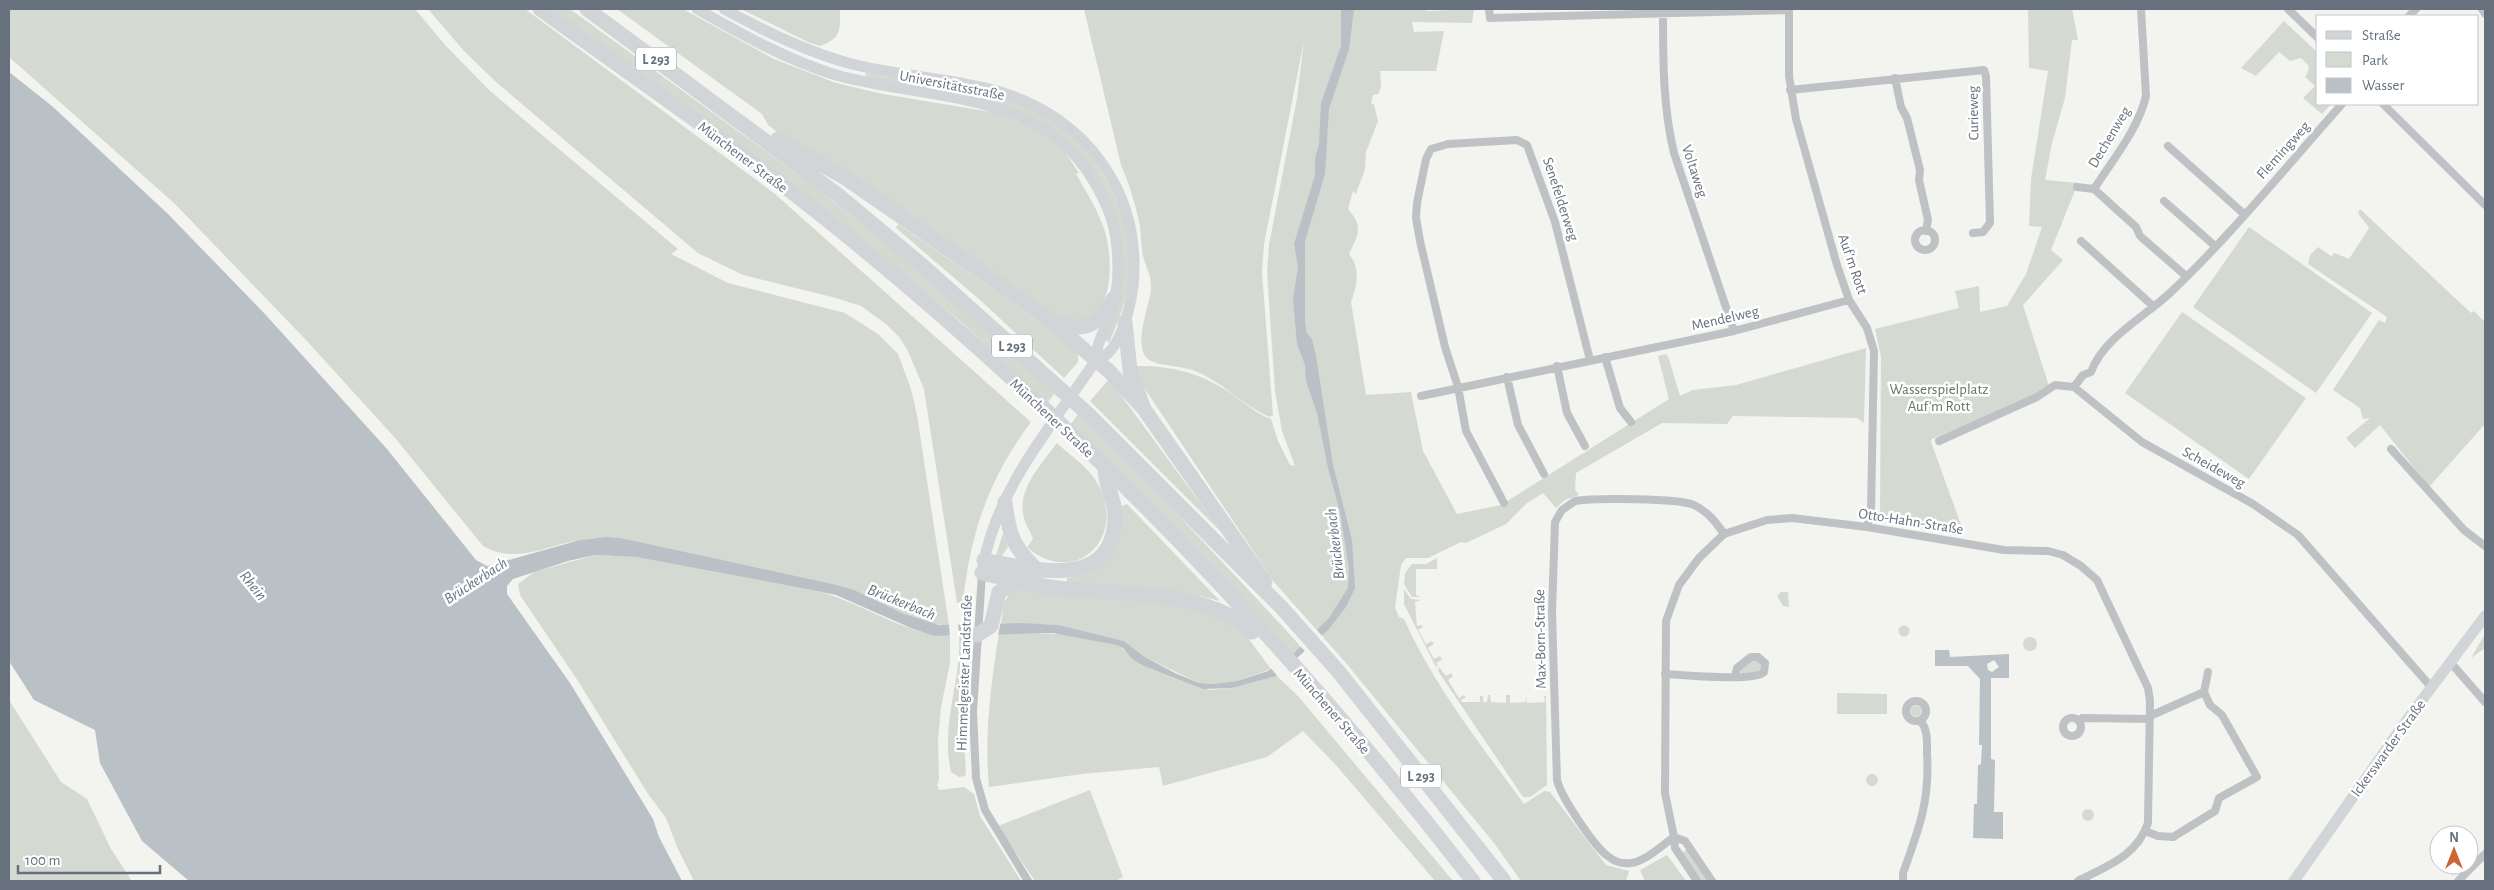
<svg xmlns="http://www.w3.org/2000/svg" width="2494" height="890" viewBox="0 0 2494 890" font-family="'Alegreya Sans',sans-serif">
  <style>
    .green { fill: #d4dad1 }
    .water { fill: #b9c1c6; fill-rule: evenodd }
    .pier { fill: #f3f3f0 }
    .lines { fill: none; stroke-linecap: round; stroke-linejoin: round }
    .street { stroke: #bfc2c4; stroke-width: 8 }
    .secondary { stroke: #d1d5d8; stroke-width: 11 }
    .highway { stroke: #d1d5d8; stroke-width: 15 }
    .labels { text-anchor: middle; stroke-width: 5; stroke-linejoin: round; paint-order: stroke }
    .shield { fill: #fff; stroke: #949ca4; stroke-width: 1 }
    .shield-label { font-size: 14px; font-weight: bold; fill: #66717d }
    .street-label { font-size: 15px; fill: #66717d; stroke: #fff }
    .park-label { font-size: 15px; fill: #667564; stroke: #fff }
    .water-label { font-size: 16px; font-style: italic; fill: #667881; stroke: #fff }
  </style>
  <rect width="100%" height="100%" fill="#f3f3f0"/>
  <path class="green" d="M 9,9 L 415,9 L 446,46 L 490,91 L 678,249 L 671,254 L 728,283 L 845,313 L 878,334 L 898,354 L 911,389 L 917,415 L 949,625 C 911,626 869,595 833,584 L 621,538 C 604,537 587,538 570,542 C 540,549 513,563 483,546 L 396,439 L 306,340 L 174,203 L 9,57 Z
    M 428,9 L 525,9 L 775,194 L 1031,422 C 989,478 970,533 963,603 L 957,603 L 924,389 L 907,349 L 899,337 L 886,324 L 861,306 L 836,298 L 743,275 L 698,253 L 496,82 L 464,51 Z
    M 552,9 L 570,9 L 822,192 L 925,276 L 1055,393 L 1048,402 L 960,321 L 856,234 Z
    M 617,9 L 683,9 L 774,59 L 836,83 L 883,94 L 997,113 L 1032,128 L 1047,138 L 1064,151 L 1079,173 L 1076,174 C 1087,193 1099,212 1105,232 C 1113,258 1115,316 1078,322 C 1074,322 1068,321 1063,320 L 788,140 L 768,125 L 762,114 Z
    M 741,9 L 840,9 C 840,30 842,38 820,46 L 808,42 Z
    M 1084,9 L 1421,9 L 1428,11 L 1474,9 L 1472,23 L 1412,22 L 1414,32 L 1444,31 L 1436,71 L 1380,71 L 1381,87 L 1378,94 L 1373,95 L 1371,103 L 1374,105 L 1378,121 L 1366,152 L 1365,169 L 1356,194 L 1353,191 L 1348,209 C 1364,227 1358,235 1349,254 C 1361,269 1357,285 1351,302 L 1366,395 L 1411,392 L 1423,451 L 1457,514 L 1501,505 L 1669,399 L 1658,356 L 1666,354 L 1669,359 L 1680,396 L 1693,390 L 1736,385 L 1866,348 L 1864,423 L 1857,418 L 1733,416 L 1727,424 L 1662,423 L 1576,473 L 1575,490 L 1579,495 L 1565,500 L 1556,508 L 1543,493 L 1527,503 L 1506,524 L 1466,543 L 1461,542 L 1428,558 L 1406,558 L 1401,565 L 1395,608 L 1399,617 L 1404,619 C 1434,686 1481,745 1524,804 L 1544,791 L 1550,792 L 1606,865 L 1629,871 L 1626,881 L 1521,881 L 1494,843 L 1346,663 L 1274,582 L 1137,377 L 1135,366 C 1168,365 1198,372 1226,390 C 1242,400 1254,413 1271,419 L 1278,441 L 1290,465 L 1295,466 L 1282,431 L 1275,391 L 1267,272 L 1269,245 L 1297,98 L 1304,41 L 1264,244 L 1262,272 L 1273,415 L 1270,417 C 1243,406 1223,382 1195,371 C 1183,366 1157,366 1148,359 C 1132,346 1150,304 1151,289 C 1152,276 1146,268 1143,256 C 1141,246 1141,236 1140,226 C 1136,205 1129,184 1121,165 Z
    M 2028,9 L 2072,9 L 2078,40 L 2072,40 L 2065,98 L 2052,143 L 2045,180 L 2078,183 L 2051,250 L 2063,260 L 2023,305 L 2049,386 L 2035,396 L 1932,439 L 1931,442 L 1964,533 L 1953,535 L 1884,520 L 1880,514 L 1881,357 L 1875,329 L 1959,308 L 1955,291 L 1979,286 L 1980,312 L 2007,306 L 2026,274 L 2042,227 L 2029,226 L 2031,179 L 2048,71 L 2029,68 Z
    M 2284,21 L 2318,53 L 2318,104 L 2331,104 L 2322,114 L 2303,98 L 2315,86 L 2305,77 L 2307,74 L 2309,66 L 2301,58 L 2290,61 L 2279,52 L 2256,76 L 2241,68 Z
    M 865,73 C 914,82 967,85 1015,101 C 1082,124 1135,203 1130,274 C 1127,298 1119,320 1109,343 L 1105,339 L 1122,277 L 1099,180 L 1079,153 L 1054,130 L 1013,108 L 866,77 Z
    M 2360,209 L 2471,313 L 2474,311 L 2485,322 L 2485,424 L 2429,487 L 2380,425 L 2355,448 L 2346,438 L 2370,418 L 2363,419 L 2360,408 L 2333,390 L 2379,320 L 2385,323 L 2387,317 L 2308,264 L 2310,255 L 2318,247 L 2331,256 L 2335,253 L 2349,259 L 2369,228 L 2358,213 Z
    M 898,224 L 1072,344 L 1078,354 L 1078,362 L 1064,378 L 980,300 L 896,228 Z
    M 2249,227 L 2372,313 L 2316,393 L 2193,307 Z
    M 2182,312 L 2306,398 L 2249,479 L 2125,393 Z
    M 1109,379 L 1223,534 L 1090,401 Z
    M 1078,414 L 1167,503 L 1285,629 L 1301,647 L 1293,655 L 1184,538 L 1071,424 Z
    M 1057,443 C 1074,459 1091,468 1101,490 C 1124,542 1072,587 1027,547 L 1033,539 C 1030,530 1024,523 1023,513 C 1019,487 1043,462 1057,443 Z
    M 1127,504 L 1220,601 L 1195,595 L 1067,583 L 1067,578 C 1087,576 1106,559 1117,542 C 1123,532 1121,518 1120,507 Z
    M 1003,533 L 1008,547 L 999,560 L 995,559 Z
    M 595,555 L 636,557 L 817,591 C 861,602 904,635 950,636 L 950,663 L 941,707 L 938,740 L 939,779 L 937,785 L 939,790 L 964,787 L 974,794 L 980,816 L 1021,881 L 694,881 L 678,849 L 666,818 L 648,794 L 578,681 L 520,595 L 518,584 L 534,572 Z
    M 1437,558 L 1437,569 L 1416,569 L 1416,595 L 1421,597 L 1412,597 L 1404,584 L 1405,573 L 1412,564 L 1426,564 Z
    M 1018,589 L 1188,606 L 1216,613 L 1245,634 L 1271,669 L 1237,681 L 1212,684 L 1199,683 L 1145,657 L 1124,641 L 1059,625 L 1001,623 L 1004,602 L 1008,597 L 1006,592 Z
    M 1404,589 L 1411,599 L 1421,600 L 1415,602 L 1417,626 L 1422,625 L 1423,627 L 1418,630 L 1426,644 L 1432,641 L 1434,644 L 1428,648 L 1434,659 L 1440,656 L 1442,660 L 1436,663 L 1438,666 L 1436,667 L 1404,604 Z
    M 1781,592 L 1788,592 L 1789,607 L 1783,606 L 1777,596 Z
    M1898.5 631a5.5 5.5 0 1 1 11 0a5.5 5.5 0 1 1-11 0Z
    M 999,633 L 1065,634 L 1120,646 L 1131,658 L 1210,690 L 1232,688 L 1277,676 L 1298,696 L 1453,881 L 1435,881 L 1335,764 L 1303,731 L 1267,757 L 1163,786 L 1159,767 L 1082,774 L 989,787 C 984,734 991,685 999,633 Z
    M 2485,634 L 2485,648 L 2471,658 Z
    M 959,635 L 963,635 L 961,694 L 966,772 L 965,776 L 959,777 L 951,772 C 940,721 962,682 959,635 Z
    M2023 644a7 7 0 1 1 14 0a7 7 0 1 1-14 0Z
    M 1751,659 L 1756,659 L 1761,663 L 1759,673 L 1741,673 L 1740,669 Z
    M 1439,667 L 1446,676 L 1451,673 L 1453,676 L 1448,680 L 1459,698 L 1464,695 L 1466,697 L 1461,700 L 1462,702 L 1480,702 L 1480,696 L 1483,696 L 1483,702 L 1487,702 L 1488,695 L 1490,695 L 1491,702 L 1506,703 L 1506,695 L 1510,695 L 1510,703 L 1526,702 L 1526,696 L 1527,703 L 1545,702 L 1544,696 L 1546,696 L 1547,785 L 1530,797 L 1523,797 L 1438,671 Z
    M 1837,693 L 1887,694 L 1887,714 L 1837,714 Z
    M 9,700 L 61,782 L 87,799 L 111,849 L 132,881 L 9,881 Z
    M1910.5 711a5.5 5.5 0 1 1 11 0a5.5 5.5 0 1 1-11 0Z
    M1866 780a6 6 0 1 1 12 0a6 6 0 1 1-12 0Z
    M 1090,790 L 1123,877 L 1116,881 L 1035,881 L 998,826 Z
    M2082 815a6 6 0 1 1 12 0a6 6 0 1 1-12 0Z
    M 1687,849 L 1707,880 L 1707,881 L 1700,881 L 1681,854 Z
    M 1667,855 L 1686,881 L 1645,881 L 1640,870 Z"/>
  <path class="water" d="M 1341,9 L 1354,9 L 1349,49 L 1329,109 L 1325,174 L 1305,241 L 1305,321 L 1307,333 L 1312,339 L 1316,356 L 1333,465 L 1352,540 L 1355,588 L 1346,607 L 1328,630 L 1277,676 L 1232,688 L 1203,689 L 1142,665 L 1131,658 L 1123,648 L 1116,645 L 1053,633 L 934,636 L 911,628 L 836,595 L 817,591 L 636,557 L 595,555 L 568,561 L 513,579 L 507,586 L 507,594 L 570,683 L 653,819 L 659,837 L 682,881 L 189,881 L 142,841 L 100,763 L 95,730 L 34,700 L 9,661 L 9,72 L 52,106 L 167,213 L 264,313 L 387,449 L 476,560 L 487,566 L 580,540 L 606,537 L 621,538 L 833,584 L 854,590 L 904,614 L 939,625 L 1021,623 L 1059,625 L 1124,641 L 1145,657 L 1175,673 L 1199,683 L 1212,684 L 1237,681 L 1268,671 L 1292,655 L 1329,618 L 1348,588 L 1349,569 L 1340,512 L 1328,468 L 1317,413 L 1306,381 L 1305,365 L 1297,344 L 1293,299 L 1298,267 L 1294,244 L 1315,175 L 1315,158 L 1319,144 L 1321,103 L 1341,46 Z
    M 1935,650 L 1949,650 L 1950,657 L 2009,654 L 2009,678 L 1991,678 L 1991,759 L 1995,760 L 1994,812 L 2003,812 L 2003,839 L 1973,838 L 1974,804 L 1977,804 L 1978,765 L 1981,764 L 1982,745 L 1979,745 L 1980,679 L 1968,666 L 1935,666 ZM 1994,660 L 1999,667 L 1992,672 L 1988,670 L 1987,664 Z"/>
  <path class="pier" d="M 958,621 L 959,638 L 950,639 L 949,623 Z
    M 963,621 L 1001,621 L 998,635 L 963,638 Z
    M 1315,628 L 1324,638 L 1308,654 L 1299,645 Z
    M 1291,653 L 1299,662 L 1279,678 L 1270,667 Z"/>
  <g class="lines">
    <path class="street" d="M 1489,9 L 1490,18 L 1789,10
      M 1789,9 L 1789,76 L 1796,119 L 1837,265 L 1849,300 L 1867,328 L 1874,351 L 1871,511 L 1867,527
      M 2288,9 L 2318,38
      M 2482,9 L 2485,14
      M 1663,13 C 1663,60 1663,108 1674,153 L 1734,331
      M 2409,16 L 2416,9
      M 1895,78 L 1901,107 L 1907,118 L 1920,170 L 1919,180 L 1928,220 L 1926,231
      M 1790,90 L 1984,70 L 1986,76 L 1990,223 L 1983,232 L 1973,233
      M 2383,104 L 2485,205
      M 2168,146 L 2244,214
      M 2077,187 L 2094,189 L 2136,227 L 2140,236 L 2186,276
      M 2094,189 C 2113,159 2138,130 2146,96 L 2141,9
      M 2164,201 L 2215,246
      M1915 240a10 10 0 1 1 20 0a10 10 0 1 1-20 0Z
      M 2081,241 L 2153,306
      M 1605,357 L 1620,408 L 1631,422
      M 1557,366 L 1567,413 L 1585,446
      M 1507,377 L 1518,425 L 1544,474
      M 2074,387 L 2083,375 L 2091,372 C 2103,338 2146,316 2171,292 C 2232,234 2286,167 2342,104
      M 1421,396 L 1734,331 L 1849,300
      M 1939,441 L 2037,397 L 2055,385 L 2074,387 L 2142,442 L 2253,504 L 2298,535 L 2432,688
      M 2391,449 L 2464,530 L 2485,546
      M 1504,503 L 1466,431 L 1458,387 L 1445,347 L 1420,241 L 1416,218 L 1417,203 L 1426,159 L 1431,149 L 1448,144 L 1517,140 L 1527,145 L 1555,222 L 1590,360
      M 982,573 L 973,712 L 976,778 L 985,810 L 1028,881
      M 2451,663 L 2485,702
      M 1665,674 C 1681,675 1755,682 1764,672 L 1765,663 L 1758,657 L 1751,657 L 1737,668 L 1735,676
      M 2204,692 L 2208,672
      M1906 711a10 10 0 1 1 20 0a10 10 0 1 1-20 0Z
      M2063 727a9 9 0 1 1 18 0a9 9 0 1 1-18 0Z
      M 2079,721 L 2082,718 L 2150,719
      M 2145,831 L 2158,836 L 2173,837 L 2215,811 L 2219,798 L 2257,777 L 2222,715 L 2210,705 L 2204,692 L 2150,716
      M 1674,837 C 1662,845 1646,861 1631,863 C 1623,864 1615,862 1609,857 C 1595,848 1561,797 1557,780 L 1552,612 L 1555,522 L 1562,510 L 1575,501 C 1594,498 1678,498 1694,505 C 1708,512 1716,522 1724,534
      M 1674,837 L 1685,841 L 1712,881
      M 1697,881 L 1675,848 L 1674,837 L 1665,793 L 1666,621 L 1679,585 L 1699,558 L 1724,534 L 1767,520 L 1792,518 L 1867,527 L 2004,550 L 2048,551 L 2063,555 L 2081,566 L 2097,580 L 2148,688 L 2150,701 L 2148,823 C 2137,856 2107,866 2078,881
      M 1903,881 L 1903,873 C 1919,829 1930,801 1927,753 C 1927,740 1928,730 1920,720
      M 2458,881 L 2485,854"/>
    <path class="secondary" d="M 697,9 C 741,34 787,60 836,75 C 925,100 1040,89 1093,180 C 1104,198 1113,218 1116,239 C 1119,262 1119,288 1112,310 C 1107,328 1096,341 1096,360 C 1052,426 998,486 983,566
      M 724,9 C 764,31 807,52 852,64 C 899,76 949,78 997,91 C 1087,117 1142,193 1133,286 C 1130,308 1120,355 1096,360
      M 2294,881 L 2404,724 L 2485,616"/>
    <path class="highway" d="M 540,9 C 641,82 744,152 841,231 C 1075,421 1288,642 1473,881
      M 587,9 L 838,195 L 923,266 L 1087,413 L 1282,608 L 1338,671 L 1504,881
      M 778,139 L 847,179 L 1046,317 L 1110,372 L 1144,409
      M 1056,322 C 1088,335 1097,323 1114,298
      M 1125,322 L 1130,371 L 1144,409 L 1265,582
      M 1005,502 C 1009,536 1013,547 1038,571
      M 984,560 C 1031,569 1115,593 1115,515 C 1115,498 1104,484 1105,467
      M 982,573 C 1007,579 1032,585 1057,588 C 1114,595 1211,589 1252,632
      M 977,635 L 991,626 L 999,592 L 1016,581"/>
  </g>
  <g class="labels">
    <g class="shield">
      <rect x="636" y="47.5" width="40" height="23" rx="4"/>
      <rect x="992" y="334.5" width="40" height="23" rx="4"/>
      <rect x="1401" y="764.5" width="40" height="23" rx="4"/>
    </g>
    <g class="shield-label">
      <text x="656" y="64">L 293</text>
      <text x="1012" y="351">L 293</text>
      <text x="1421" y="781">L 293</text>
    </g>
    <g class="street-label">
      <text transform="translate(952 85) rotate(11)" y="5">Universitätsstraße</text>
      <text transform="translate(1973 113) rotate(-91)" y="5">Curieweg</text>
      <text transform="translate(2109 137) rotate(-59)" y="5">Dechenweg</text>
      <text transform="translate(2283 150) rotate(-48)" y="5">Flemingweg</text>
      <text transform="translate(743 157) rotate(37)" y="5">Münchener Straße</text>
      <text transform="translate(1695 171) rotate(72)" y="5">Voltaweg</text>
      <text transform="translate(1561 199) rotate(72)" y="5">Senefelderweg</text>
      <text transform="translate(1853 264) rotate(71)" y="5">Auf'm Rott</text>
      <text transform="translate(1725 318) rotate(-13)" y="5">Mendelweg</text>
      <text transform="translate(1052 418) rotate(43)" y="5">Münchener Straße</text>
      <text transform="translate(2214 467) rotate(29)" y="5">Scheideweg</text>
      <text transform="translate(1911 521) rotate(9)" y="5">Otto-Hahn-Straße</text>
      <text transform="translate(1540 639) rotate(-91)" y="5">Max-Born-Straße</text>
      <text transform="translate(964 673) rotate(-88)" y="5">Himmelgeister Landstraße</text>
      <text transform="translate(1332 711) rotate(49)" y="5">Münchener Straße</text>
      <text transform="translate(2388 748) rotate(-54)" y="5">Ickerswarder Straße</text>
    </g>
    <g class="park-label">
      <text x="1939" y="394">Wasserspielplatz<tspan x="1939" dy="17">Auf'm Rott</tspan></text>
    </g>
    <g class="water-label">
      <text transform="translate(1334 544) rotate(-97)" y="6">Brückerbach</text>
      <text transform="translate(475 580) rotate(-33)" y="6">Brückerbach</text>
      <text transform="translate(254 585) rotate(51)" y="6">Rhein</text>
      <text transform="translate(902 601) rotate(22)" y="6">Brückerbach</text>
    </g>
  </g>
  <rect width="2494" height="890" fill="none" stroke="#66717d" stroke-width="20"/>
  <rect x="2316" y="15" width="162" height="90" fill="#ffffff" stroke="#c2c6cb"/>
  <rect x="2326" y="31" width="25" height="8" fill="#d1d5d8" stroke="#c2c6cb"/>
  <text x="2362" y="40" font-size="15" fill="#66717d">Straße</text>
  <rect x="2326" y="52" width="25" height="15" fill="#d4dad1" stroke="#c2c6cb"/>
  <text x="2362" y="65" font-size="15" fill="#66717d">Park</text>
  <rect x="2326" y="78" width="25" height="15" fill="#b9c1c6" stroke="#c2c6cb"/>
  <text x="2362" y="90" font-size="15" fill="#66717d">Wasser</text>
  <g transform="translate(2454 850)"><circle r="24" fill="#ffffff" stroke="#c2c6cb"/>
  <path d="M0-4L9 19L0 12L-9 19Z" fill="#ce6535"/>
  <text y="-8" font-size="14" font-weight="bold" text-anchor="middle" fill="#66717d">N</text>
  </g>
  <path d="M18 865v8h142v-8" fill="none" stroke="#66717d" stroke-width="2.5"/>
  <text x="25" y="865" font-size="15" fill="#66717d" stroke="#ffffff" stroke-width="4" paint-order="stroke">100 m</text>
</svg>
